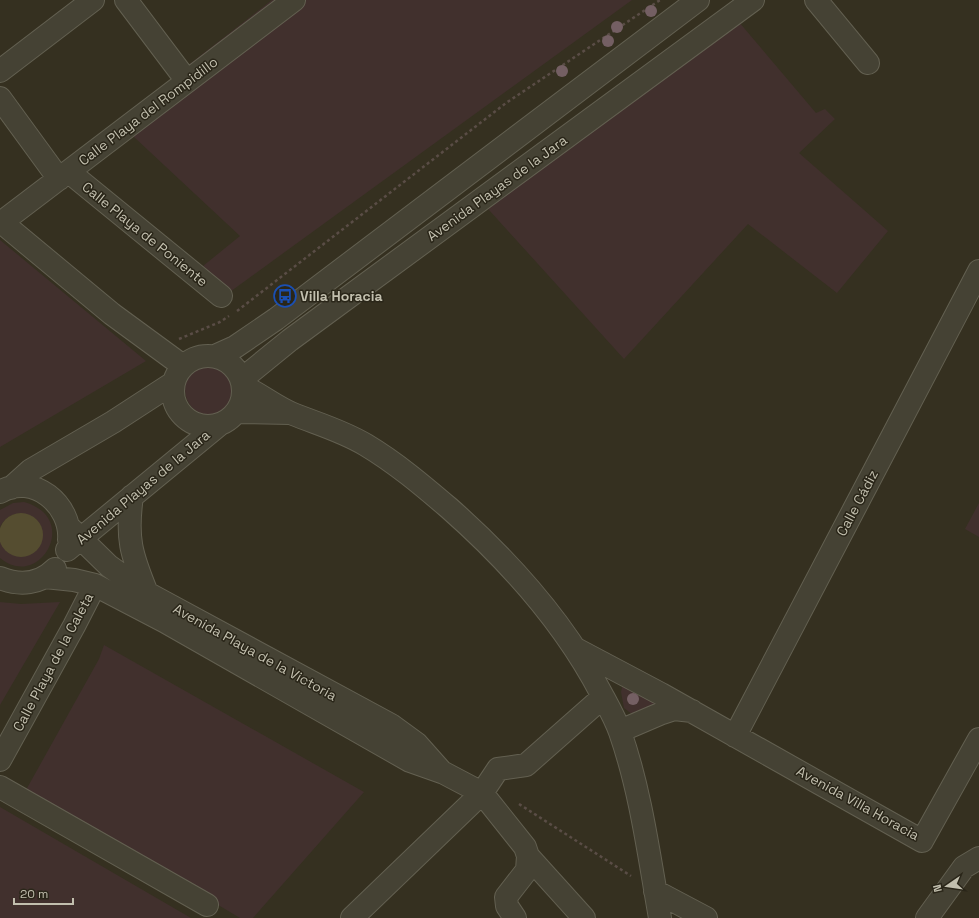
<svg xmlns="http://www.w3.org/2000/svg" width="979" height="918" viewBox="0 0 979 918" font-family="'Space Grotesk',sans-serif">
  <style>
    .green { fill: #41302d }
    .water { fill: #554d30 }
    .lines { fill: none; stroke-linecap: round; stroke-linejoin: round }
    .minor-casing { stroke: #636051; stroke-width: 24 }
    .path { stroke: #5a4d46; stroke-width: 2.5; stroke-dasharray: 3 3; stroke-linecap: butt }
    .minor { stroke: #454234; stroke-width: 22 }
    .tree { fill: #745f63 }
    .labels { text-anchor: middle; stroke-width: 3; stroke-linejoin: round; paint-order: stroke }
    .street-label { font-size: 14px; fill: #c2bfae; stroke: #2a2619 }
    .poi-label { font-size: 14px; font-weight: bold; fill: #c2bfae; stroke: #2a2619; text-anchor: start }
  </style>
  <rect width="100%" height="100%" fill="#353020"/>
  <path class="green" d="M 272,0 L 632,0 L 227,294 L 203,266 L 240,236 L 119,123 L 187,66 Z
    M 733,15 L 816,113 L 825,109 L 835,119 L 799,153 L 888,231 L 837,293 L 748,224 L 624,359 L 480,200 Z
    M 0,240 L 146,361 L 0,447 Z
    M185 390a25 25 0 1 1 50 0a25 25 0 1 1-50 0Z
    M 24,502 C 82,518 39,591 0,558 L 0,542 L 37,520 C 23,510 8,512 0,527 L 0,510 L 13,503 Z
    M 979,503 L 979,537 L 965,529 Z
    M 0,602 L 21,604 L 60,602 L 0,705 Z
    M 104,645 L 364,792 L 253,918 L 240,918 L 26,790 L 99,659 Z
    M 623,683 L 664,704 L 632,714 L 624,708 L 621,692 Z
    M 0,807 L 191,918 L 0,918 Z"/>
  <path class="water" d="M-1 535a22 22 0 1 1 44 0a22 22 0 1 1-44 0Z"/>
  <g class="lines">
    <g class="minor-casing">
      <path id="minor" d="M 126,0 L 187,81
        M 816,0 L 868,63
        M 0,71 L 93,0
        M 0,98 L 59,179
        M 69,172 L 221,296
        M 0,221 L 112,314 L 183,366
        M 2,222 L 294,0
        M173 391a35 35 0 1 1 70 0a35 35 0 1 1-70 0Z
        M 215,356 L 235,347 L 276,319 L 698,0
        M 242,379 L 290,340 L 753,0
        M 243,386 C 260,394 276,407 293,414 C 318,424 343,431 366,445 C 396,463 422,485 449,508 C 509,561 564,622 601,693 C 608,706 615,718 620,732 C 641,792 649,856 660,918
        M 237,412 L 290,413
        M 11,488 L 31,470 L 113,422 L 173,383
        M 0,492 C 33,472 72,505 69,540
        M 132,496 C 126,538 131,554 147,593
        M 68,526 L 109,566 L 147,593 L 391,725 L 417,744 L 441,771
        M 67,550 L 219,425
        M 45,577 L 74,580 L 95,585 L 164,621 L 410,761 L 444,773 L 482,793 L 525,847 L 528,856
        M 0,578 C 20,586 40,584 55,569
        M 576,649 L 661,694 L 922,841 L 979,739
        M 620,731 L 662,713 L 674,709 L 692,711
        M 735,736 L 979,271
        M 0,760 L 74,626 L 95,585
        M 0,787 L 207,905
        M 655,891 L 706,918
        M 352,918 L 482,793 L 498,769 L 526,765 L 603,697
        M 515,918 L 507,906 L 506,897 L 527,870 L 528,856 L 584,918
        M 927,918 L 964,867 L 979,858"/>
    </g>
    <path class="path" d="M 237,311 L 506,103 L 660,0
      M 179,339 L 220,322 L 229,316
      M 519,804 L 631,876"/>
    <use href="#minor" class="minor"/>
  </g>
  <g class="tree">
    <circle cx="651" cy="11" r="6"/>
    <circle cx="617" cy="27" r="6"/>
    <circle cx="608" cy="41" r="6"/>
    <circle cx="562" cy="71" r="6"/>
    <circle cx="633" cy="699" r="6"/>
  </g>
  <defs>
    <g id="bus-ring" transform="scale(1.15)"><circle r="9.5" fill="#2a2619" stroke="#1a4fb4" stroke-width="1.5"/><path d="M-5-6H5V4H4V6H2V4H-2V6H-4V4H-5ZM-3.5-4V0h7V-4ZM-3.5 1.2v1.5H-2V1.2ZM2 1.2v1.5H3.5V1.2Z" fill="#1a4fb4"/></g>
  </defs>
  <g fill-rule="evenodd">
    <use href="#bus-ring" x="285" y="296"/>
  </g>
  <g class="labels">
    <g class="street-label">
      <text transform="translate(148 111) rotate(-37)" y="5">Calle Playa del Rompidillo</text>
      <text transform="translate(497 188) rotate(-36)" y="5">Avenida Playas de la Jara</text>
      <text transform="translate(145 234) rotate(39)" y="5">Calle Playa de Poniente</text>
      <text transform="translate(143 487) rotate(-40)" y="5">Avenida Playas de la Jara</text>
      <text transform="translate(857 503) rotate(-62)" y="5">Calle Cádiz</text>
      <text transform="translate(255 652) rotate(29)" y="5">Avenida Playa de la Victoria</text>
      <text transform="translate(53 662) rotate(-62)" y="5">Calle Playa de la Caleta</text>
      <text transform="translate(858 803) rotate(29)" y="5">Avenida Villa Horacia</text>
    </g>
    <g class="poi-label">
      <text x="300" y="301">Villa Horacia</text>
    </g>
  </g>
  <g transform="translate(947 886) rotate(257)" stroke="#2a2619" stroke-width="3" paint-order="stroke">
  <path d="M0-3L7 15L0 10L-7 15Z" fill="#c2bfae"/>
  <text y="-6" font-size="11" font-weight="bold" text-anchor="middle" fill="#c2bfae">N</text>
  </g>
  <path d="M14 898v6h59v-6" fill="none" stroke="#c2bfae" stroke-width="2"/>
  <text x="20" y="898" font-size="12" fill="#c2bfae" stroke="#2a2619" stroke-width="3" paint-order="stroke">20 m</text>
</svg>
